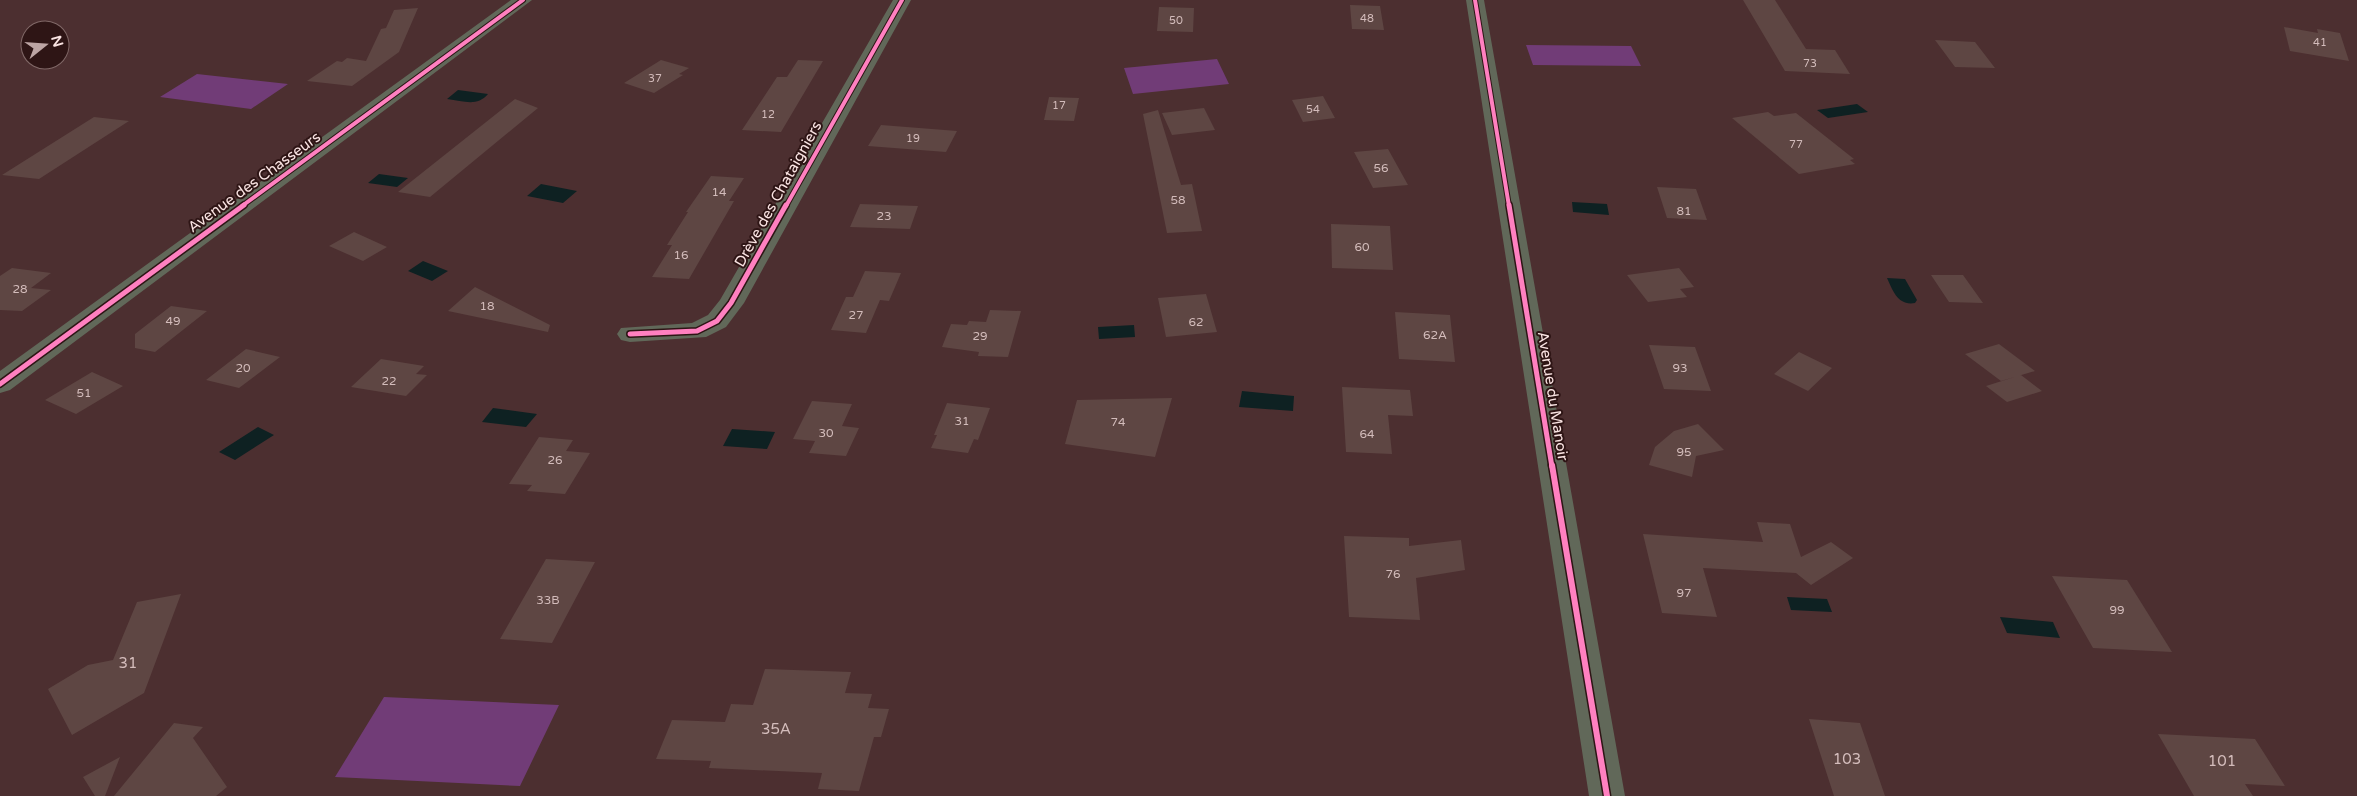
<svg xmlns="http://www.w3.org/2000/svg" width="2357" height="796" viewBox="0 0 2357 796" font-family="'Varela Round',sans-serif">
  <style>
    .green { fill: #713c77 }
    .water { fill: #0e2122 }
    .building { fill: #5e4643 }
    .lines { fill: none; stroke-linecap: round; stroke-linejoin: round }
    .street { fill: #616859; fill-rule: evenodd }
    .cycleway-far2-casing { stroke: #2e1515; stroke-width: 6 }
    .cycleway-far1-casing { stroke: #2e1515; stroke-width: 8 }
    .cycleway-casing { stroke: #2e1515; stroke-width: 9 }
    .cycleway-far2 { stroke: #ff80c0; stroke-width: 4 }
    .cycleway-far1 { stroke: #ff80c0; stroke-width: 5 }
    .cycleway { stroke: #ff80c0; stroke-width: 6 }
    .labels { text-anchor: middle; stroke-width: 4; stroke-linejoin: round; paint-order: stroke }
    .far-number-label { font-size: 11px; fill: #d3bcbb }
    .number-label { font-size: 12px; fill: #d3bcbb }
    .street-label { font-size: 15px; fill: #fae4e3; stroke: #2e1515 }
    .near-number-label { font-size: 15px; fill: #d3bcbb }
  </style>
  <rect width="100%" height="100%" fill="#4c2f30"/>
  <path class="green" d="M 1526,45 L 1631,46 L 1641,66 L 1533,65 Z
    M 1217,59 L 1229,84 L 1133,94 L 1124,68 Z
    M 197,74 L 288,84 L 251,109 L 160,97 Z
    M 384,697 L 559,705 L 520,786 L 335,777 Z"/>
  <path class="water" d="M 458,90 L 488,94 C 477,107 464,101 447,99 Z
    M 1857,104 L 1868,112 L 1828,118 L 1817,110 Z
    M 379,174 L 408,178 L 397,187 L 368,183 Z
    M 541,184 L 577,191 L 563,203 L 527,196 Z
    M 1572,202 L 1607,204 L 1609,215 L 1573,212 Z
    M 423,261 L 448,271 L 432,281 L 408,271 Z
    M 1887,278 L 1905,279 L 1917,300 L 1915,303 C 1898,306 1893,291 1887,278 Z
    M 1134,325 L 1135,337 L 1099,339 L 1098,327 Z
    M 1242,391 L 1294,396 L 1293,411 L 1239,407 Z
    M 493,408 L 537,414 L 526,427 L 482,422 Z
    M 258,427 L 274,435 L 235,460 L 219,452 Z
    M 732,429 L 775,432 L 767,449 L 723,446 Z
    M 1787,597 L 1827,599 L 1832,612 L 1791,610 Z
    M 2000,617 L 2053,622 L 2060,638 L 2007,633 Z"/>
  <path class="building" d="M 1743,0 L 1775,0 L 1806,49 L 1835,50 L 1850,74 L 1785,71 Z
    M 1350,5 L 1380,6 L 1384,30 L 1352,29 Z
    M 1159,7 L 1194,8 L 1193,32 L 1157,31 Z
    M 418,8 L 399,52 L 352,86 L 307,81 L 337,61 L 342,62 L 347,58 L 366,61 L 381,29 L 386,28 L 394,10 Z
    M 2284,27 L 2318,33 L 2317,29 L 2340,33 L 2349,61 L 2290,51 Z
    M 1935,40 L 1975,42 L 1995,68 L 1955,67 Z
    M 661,60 L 689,68 L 679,74 L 683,75 L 654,93 L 624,83 Z
    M 798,60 L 823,61 L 781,132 L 742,130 L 777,77 L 787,77 Z
    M 1323,96 L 1335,118 L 1303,122 L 1292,100 Z
    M 1049,97 L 1079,98 L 1074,121 L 1044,120 Z
    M 515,99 L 538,108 L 430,197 L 398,192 Z
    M 1204,108 L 1215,130 L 1172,135 L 1162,113 Z
    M 1158,110 L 1181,185 L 1192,184 L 1202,231 L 1167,233 L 1143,114 Z
    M 1768,112 L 1774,116 L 1796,113 L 1854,159 L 1850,160 L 1855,164 L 1799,174 L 1732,118 Z
    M 94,117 L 129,121 L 39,179 L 2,175 Z
    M 881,125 L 957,131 L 946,152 L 868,146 Z
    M 1388,149 L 1408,185 L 1373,188 L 1354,152 Z
    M 711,176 L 744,178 L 729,201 L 734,201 L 689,279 L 652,277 L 672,245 L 667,245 L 688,212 L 686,212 Z
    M 1657,187 L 1696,189 L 1707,220 L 1667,218 Z
    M 860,204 L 918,206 L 910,229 L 850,227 Z
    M 1331,224 L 1390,226 L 1393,270 L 1332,268 Z
    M 354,232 L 387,247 L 363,261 L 329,246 Z
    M 12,268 L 51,273 L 31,288 L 51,290 L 22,311 L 0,310 L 0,276 Z
    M 1679,268 L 1694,287 L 1680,289 L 1687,297 L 1648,302 L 1627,275 Z
    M 865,271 L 901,273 L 889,301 L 880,300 L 866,333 L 831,330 L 846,297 L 853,297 Z
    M 1931,275 L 1963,275 L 1983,303 L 1949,302 Z
    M 475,287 L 550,325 L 548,332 L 448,311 Z
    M 1206,294 L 1217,332 L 1166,337 L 1158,298 Z
    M 171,306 L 207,311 L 155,352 L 135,348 L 135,334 Z
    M 990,310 L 1021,311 L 1008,357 L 978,356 L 979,352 L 942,347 L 951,324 L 967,325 L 969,321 L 986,322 Z
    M 1395,312 L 1450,315 L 1455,362 L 1399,359 Z
    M 1999,344 L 2035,371 L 2001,381 L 1965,354 Z
    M 1649,345 L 1695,347 L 1711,391 L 1664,389 Z
    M 246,349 L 280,357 L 239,388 L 206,380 Z
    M 1799,352 L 1832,368 L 1808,391 L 1774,374 Z
    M 381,359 L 424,366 L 416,374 L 427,375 L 406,396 L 351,387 Z
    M 92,372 L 123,386 L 76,414 L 45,400 Z
    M 2021,375 L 2042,391 L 2007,402 L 1986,386 Z
    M 1342,387 L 1410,390 L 1413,416 L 1388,415 L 1392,454 L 1346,452 Z
    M 1172,398 L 1155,457 L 1065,444 L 1077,400 Z
    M 812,401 L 852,404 L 842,426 L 859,428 L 846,456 L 809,453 L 815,441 L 793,439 Z
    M 947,403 L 990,408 L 978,440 L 974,439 L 968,453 L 931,448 L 937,435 L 934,435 Z
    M 1698,424 L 1724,450 L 1696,456 L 1692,477 L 1649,465 L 1655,447 L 1674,431 Z
    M 539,437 L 573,440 L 566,451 L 590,453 L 565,494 L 527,491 L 532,485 L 509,484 Z
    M 1757,522 L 1790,524 L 1801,557 L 1831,542 L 1853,558 L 1811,585 L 1796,573 L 1703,568 L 1717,617 L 1662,613 L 1643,534 L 1763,542 Z
    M 1344,536 L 1409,538 L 1409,546 L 1461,540 L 1465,570 L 1416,578 L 1420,620 L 1349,617 Z
    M 546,559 L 595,562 L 552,643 L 500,639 Z
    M 2052,576 L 2127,580 L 2172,652 L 2093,648 Z
    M 181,594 L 144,693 L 72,735 L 48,689 L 88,665 L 113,660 L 137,602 Z
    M 765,669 L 851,672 L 845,693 L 872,694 L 868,708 L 889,709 L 881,737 L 874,737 L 859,791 L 818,789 L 822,773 L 709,768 L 711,761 L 656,759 L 672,720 L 725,722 L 731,704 L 753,705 Z
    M 1809,719 L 1860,723 L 1885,796 L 1834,796 Z
    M 174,723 L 203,727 L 193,738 L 227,787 L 216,796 L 114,796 Z
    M 2158,734 L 2255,739 L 2285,786 L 2245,784 L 2253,796 L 2194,796 Z
    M 120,757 L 105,796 L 95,796 L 83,777 Z"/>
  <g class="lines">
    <path class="street" d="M 511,0 L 532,0 L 10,390 L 0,393 L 0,371 Z
      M 893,0 L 911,0 L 744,303 L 726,327 L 706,337 L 630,342 L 621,340 L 617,334 L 621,328 L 692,323 L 708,315 L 720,300 Z
      M 1466,0 L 1484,0 L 1625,796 L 1589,796 Z"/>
    <g class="cycleway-far2-casing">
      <path id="cycleway-far2" d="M 1475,0 L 1509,206
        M 242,206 L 523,0
        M 786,206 L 902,0"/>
    </g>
    <g class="cycleway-far1-casing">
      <path id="cycleway-far1" d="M 1509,205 L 1552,467
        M 630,334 L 697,331 L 717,321 L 731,303 L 786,205
        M 0,384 L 244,205"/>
    </g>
    <g class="cycleway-casing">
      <path id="cycleway" d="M 1552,465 L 1607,796"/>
    </g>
    <use href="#cycleway-far2" class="cycleway-far2"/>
    <use href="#cycleway-far1" class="cycleway-far1"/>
    <use href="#cycleway" class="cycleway"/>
  </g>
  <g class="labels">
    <g class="far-number-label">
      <text x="1367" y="22">48</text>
      <text x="1176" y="24">50</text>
      <text x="2320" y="46">41</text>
      <text x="1810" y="67">73</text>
      <text x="655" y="82">37</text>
      <text x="1059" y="109">17</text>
      <text x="1313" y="113">54</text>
      <text x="768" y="118">12</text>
      <text x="913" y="142">19</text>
      <text x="1796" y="148">77</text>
    </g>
    <g class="number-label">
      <text x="1381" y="172">56</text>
      <text x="719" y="196">14</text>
      <text x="1178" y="204">58</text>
      <text x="1684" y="215">81</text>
      <text x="884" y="220">23</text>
      <text x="1362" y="251">60</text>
      <text x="681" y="259">16</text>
      <text x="20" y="293">28</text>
      <text x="487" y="310">18</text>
      <text x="856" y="319">27</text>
      <text x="173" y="325">49</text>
      <text x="1196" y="326">62</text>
      <text x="1435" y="339">62A</text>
      <text x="980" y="340">29</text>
      <text x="243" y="372">20</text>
      <text x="1680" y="372">93</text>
      <text x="389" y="385">22</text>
      <text x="84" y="397">51</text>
      <text x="962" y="425">31</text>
      <text x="1118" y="426">74</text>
      <text x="826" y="437">30</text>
      <text x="1367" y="438">64</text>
      <text x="1684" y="456">95</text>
      <text x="555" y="464">26</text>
      <text x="1393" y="578">76</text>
      <text x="1684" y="597">97</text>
      <text x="548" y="604">33B</text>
      <text x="2117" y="614">99</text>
    </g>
    <g class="street-label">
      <text transform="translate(254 182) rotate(-36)" y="5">Avenue des Chasseurs</text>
      <text transform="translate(778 194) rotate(-61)" y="5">Drève des Chataigniers</text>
      <text transform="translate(1553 396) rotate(81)" y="5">Avenue du Manoir</text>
    </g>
    <g class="near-number-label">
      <text x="128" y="668">31</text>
      <text x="776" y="734">35A</text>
      <text x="1847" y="764">103</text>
      <text x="2222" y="766">101</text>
    </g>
  </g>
  <g transform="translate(45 45) rotate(73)"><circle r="24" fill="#2e1515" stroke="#806867"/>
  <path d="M0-4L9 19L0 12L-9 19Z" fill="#bda5a4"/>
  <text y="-8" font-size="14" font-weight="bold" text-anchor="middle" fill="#fae4e3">N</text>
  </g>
</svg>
